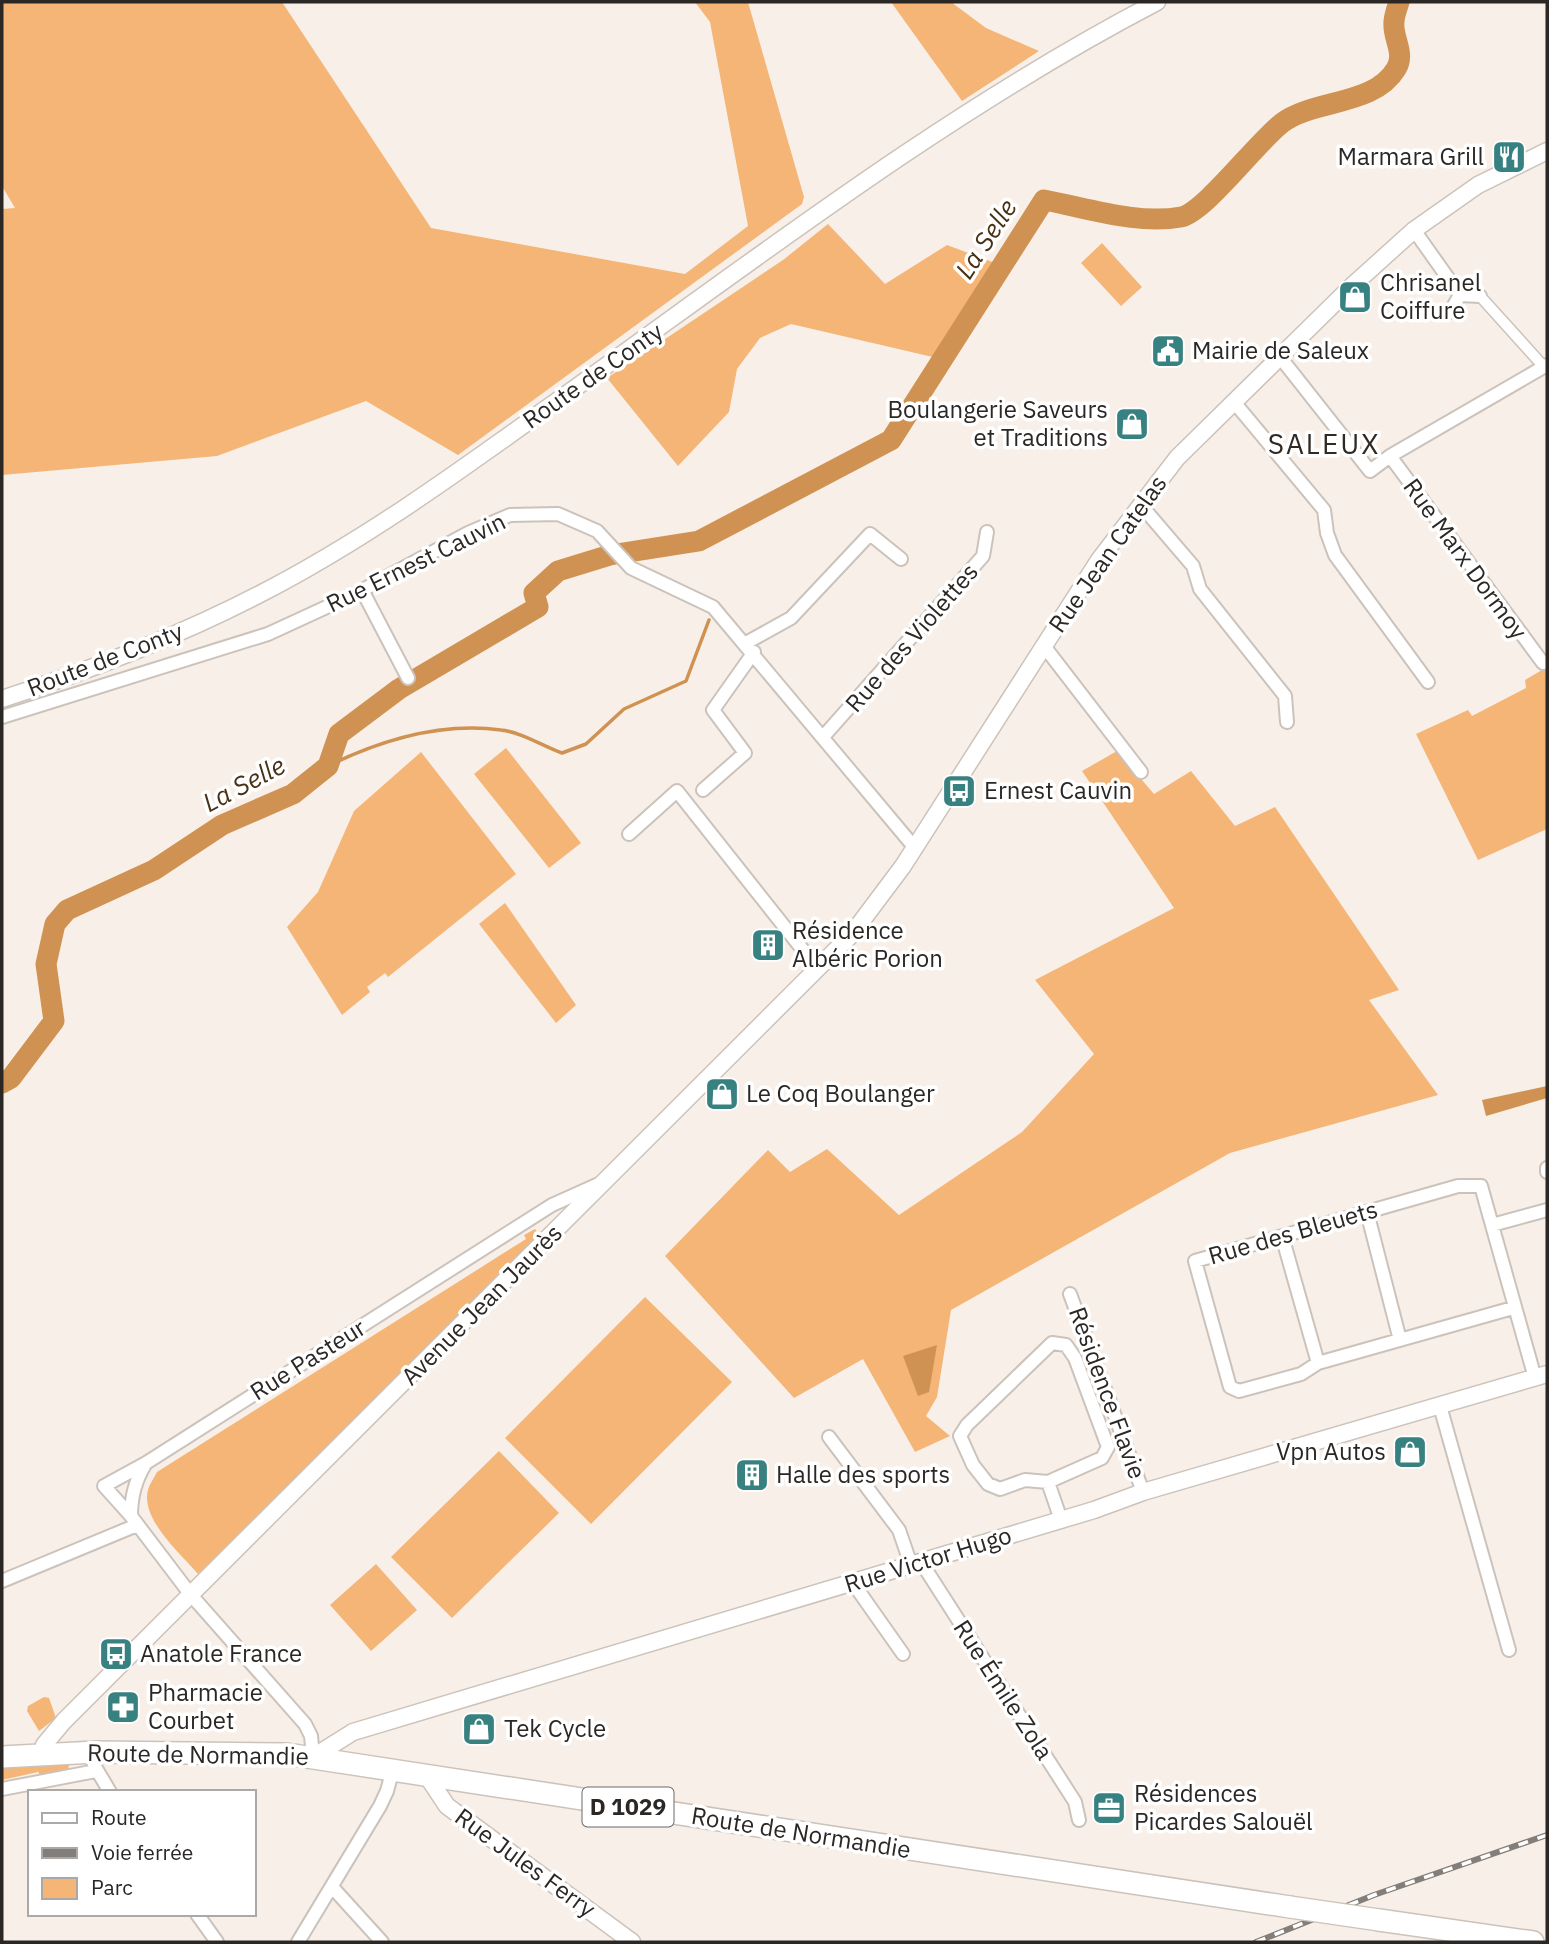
<svg xmlns="http://www.w3.org/2000/svg" width="1549" height="1944" viewBox="0 0 1549 1944" font-family="'IBM Plex Sans',sans-serif">
  <style>
    .green { fill: #f4b576 }
    .water { fill: #d09252 }
    .lines { fill: none; stroke-linecap: round; stroke-linejoin: round }
    .stream { stroke: #d09252; stroke-width: 3.5 }
    .river { stroke: #d09252; stroke-width: 21 }
    .pedestrian-casing { stroke: #cbc3bb; stroke-width: 13 }
    .minor-casing { stroke: #cbc3bb; stroke-width: 16 }
    .tertiary-casing { stroke: #cbc3bb; stroke-width: 19 }
    .primary-casing { stroke: #cbc3bb; stroke-width: 24 }
    .pedestrian { stroke: #fff; stroke-width: 10 }
    .minor { stroke: #fff; stroke-width: 12 }
    .tertiary { stroke: #fff; stroke-width: 16 }
    .primary { stroke: #fff; stroke-width: 21 }
    .rail-casing { stroke: #847e7a; stroke-width: 6 }
    .rail { stroke: #fff; stroke-width: 3.5; stroke-dasharray: 10; stroke-linecap: butt }
    .primary-bridge-casing { stroke: #cbc3bb; stroke-width: 24; stroke-linecap: butt }
    .primary-bridge { stroke: #fff; stroke-width: 21 }
    .labels { text-anchor: middle; stroke-width: 7; stroke-linejoin: round; paint-order: stroke }
    .shield { fill: #fff; stroke: #6a6866; stroke-width: 2 }
    .shield-label { font-size: 23px; font-weight: bold; fill: #2a2725 }
    .poi-label { font-size: 24px; fill: #2a2725; stroke: #fff; text-anchor: start }
    .street-label { font-size: 24px; fill: #2a2725; stroke: #fff }
    .water-label { font-size: 26px; font-style: italic; fill: #4a3014; stroke: #fff }
    .quarter-label { font-size: 28px; letter-spacing: 2px; fill: #302a25; stroke: #fff }
  </style>
  <rect width="100%" height="100%" fill="#f8f0e8"/>
  <path class="green" d="M 2,2 L 282,2 L 431,228 L 685,274 L 748,226 L 710,22 L 695,2 L 748,2 L 804,197 L 802,204 L 458,455 L 366,401 L 217,456 L 2,475 L 2,209 L 15,208 L 2,186 Z
    M 891,2 L 951,2 L 986,28 L 1039,51 L 962,101 Z
    M 828,224 L 885,284 L 947,245 L 998,264 L 937,358 L 791,324 L 760,338 L 737,369 L 729,412 L 678,466 L 607,378 L 783,260 Z
    M 1102,243 L 1142,287 L 1121,306 L 1081,263 Z
    M 1547,667 L 1547,829 L 1478,860 L 1416,734 L 1468,710 L 1472,716 L 1526,688 L 1525,680 Z
    M 506,748 L 581,843 L 549,868 L 474,774 Z
    M 1117,751 L 1154,794 L 1191,771 L 1235,826 L 1275,807 L 1399,990 L 1369,1000 L 1438,1095 L 1230,1153 L 951,1310 L 937,1397 L 926,1416 L 950,1436 L 915,1452 L 863,1359 L 794,1398 L 665,1256 L 768,1150 L 790,1172 L 827,1149 L 899,1215 L 1022,1132 L 1094,1054 L 1035,980 L 1174,908 L 1082,771 Z
    M 421,752 L 516,874 L 388,977 L 385,973 L 367,987 L 370,992 L 342,1015 L 287,927 L 318,892 L 354,811 Z
    M 505,903 L 576,1005 L 556,1023 L 479,924 Z
    M 535,1229 L 540,1235 L 198,1574 C 181,1554 147,1525 147,1497 C 147,1487 153,1480 157,1472 L 526,1239 L 524,1235 Z
    M 645,1297 L 732,1382 L 591,1524 L 505,1438 Z
    M 499,1451 L 559,1513 L 452,1618 L 391,1557 Z
    M 376,1564 L 417,1610 L 371,1651 L 330,1605 Z
    M 44,1697 L 49,1698 L 56,1718 L 39,1731 L 27,1711 L 28,1706 Z
    M 2,1765 L 69,1765 L 68,1771 L 41,1776 L 38,1772 L 2,1780 Z"/>
  <path class="water" d="M 1547,1086 L 1547,1098 L 1486,1116 L 1482,1100 Z
    M 937,1345 L 929,1392 L 918,1396 L 903,1356 Z"/>
  <g class="lines">
    <path class="stream" d="M 328,766 C 381,740 441,722 501,730 C 521,732 543,746 562,753 L 586,744 L 624,709 L 686,681 L 709,620"/>
    <path class="river" d="M 2,1083 L 11,1078 L 54,1021 L 46,964 L 55,924 L 67,910 L 154,870 L 222,825 L 293,794 L 328,766 L 339,734 L 399,689 L 538,607 L 534,593 L 558,571 L 610,555 L 699,541 L 891,440 L 1044,200 C 1087,208 1138,225 1181,217 C 1205,212 1257,142 1282,123 C 1314,99 1374,106 1396,69 C 1406,53 1392,38 1394,22 C 1394,16 1397,8 1399,2"/>
    <g class="pedestrian-casing">
      <path id="pedestrian" d="M 1480,296 L 1544,367"/>
    </g>
    <g class="minor-casing">
      <path id="minor" d="M 1414,230 L 1460,295
        M 1450,312 L 1460,295 L 1480,296
        M 1280,357 L 1370,471 L 1390,456 L 1543,663
        M 1234,402 L 1324,510 L 1327,533 L 1335,555 L 1428,682
        M 1390,456 L 1547,365
        M 1140,504 L 1193,566 L 1200,589 L 1285,696 L 1287,722
        M 362,590 L 408,678
        M 746,643 L 791,618 L 870,534 L 901,559
        M 1044,646 L 1141,772
        M 2,717 L 268,634 L 357,593 L 468,533 L 510,515 L 558,514 L 597,531 L 631,568 L 713,607 L 915,848
        M 823,737 L 983,556 L 987,532
        M 703,790 L 745,753 L 713,710 L 754,652
        M 629,834 L 677,791 L 818,969
        M 1547,1168 L 1547,1172
        M 1367,1212 L 1400,1340
        M 1492,1225 L 1547,1210
        M 1282,1236 L 1318,1363
        M 1070,1294 L 1143,1492
        M 1513,1308 L 1318,1363 L 1301,1374 L 1239,1391 L 1230,1387 L 1195,1261 L 1458,1186 L 1481,1186 L 1535,1378
        M 1052,1343 L 1066,1345 L 1075,1358 L 1108,1447 L 1102,1458 L 1048,1482 L 1025,1480 L 1000,1489 L 988,1484 L 973,1465 L 960,1436 L 967,1425 Z
        M 1440,1406 L 1509,1650
        M 829,1437 L 899,1530 L 911,1565
        M 1048,1482 L 1061,1520
        M 131,1516 L 104,1486 L 146,1463
        M 921,1562 L 1075,1802 L 1079,1820
        M 2,1581 L 137,1525
        M 853,1583 L 903,1654
        M 313,1757 L 311,1736 L 305,1724 L 191,1595 L 131,1516 C 131,1496 135,1480 146,1463 L 552,1205 L 601,1183
        M 94,1765 L 110,1792
        M 2,1789 L 96,1771
        M 333,1888 L 382,1942
        M 197,1914 L 217,1942
        M 298,1942 L 380,1806 L 387,1791 L 393,1769"/>
    </g>
    <g class="tertiary-casing">
      <path id="tertiary" d="M 2,699 C 91,670 177,637 260,594 C 365,540 461,470 557,401 C 752,262 944,113 1157,2
        M 43,1755 L 44,1745 L 64,1721 L 852,934 L 903,866 L 1099,560 L 1177,458 L 1353,285 L 1414,230 L 1478,185 L 1547,151
        M 313,1757 L 353,1732 L 1094,1510 L 1143,1492 L 1547,1374
        M 427,1776 L 447,1806 L 632,1942"/>
    </g>
    <g class="primary-casing">
      <path id="primary" d="M 2,1757 L 95,1752 L 287,1754 L 1290,1907
        M 1379,1920 L 1533,1942"/>
    </g>
    <use href="#pedestrian" class="pedestrian"/>
    <use href="#minor" class="minor"/>
    <use href="#tertiary" class="tertiary"/>
    <use href="#primary" class="primary"/>
    <g class="rail-casing">
      <path id="rail" d="M 1256,1942 L 1374,1895 L 1547,1835"/>
    </g>
    <use href="#rail" class="rail"/>
    <g class="primary-bridge-casing">
      <path id="primary-bridge" d="M 1290,1907 L 1379,1920"/>
    </g>
    <use href="#primary-bridge" class="primary-bridge"/>
  </g>
  <defs>
    <g id="restaurant-square" transform="scale(1.75)"><rect x="-9" y="-9" width="18" height="18" rx="4" fill="#388181" stroke="#fff"/><path d="M-5-6h1v4h1v-4h1v4h1v-4h1v5L-1.5 .5V6h-2V.5L-5-1ZM5-6V6H3V1.5H1.5Q1.5-4 5-6Z" fill="#fff"/></g>
    <g id="shop-square" transform="scale(1.75)"><rect x="-9" y="-9" width="18" height="18" rx="4" fill="#388181" stroke="#fff"/><path d="M-5-2.5h2.3a2.7 3.5 0 0 1 5.4 0H5L5.5 6h-11ZM-1.5-2.5h3a1.5 2.3 0 0 0-3 0Z" fill="#fff"/></g>
    <g id="civic-square" transform="scale(1.75)"><rect x="-9" y="-9" width="18" height="18" rx="4" fill="#388181" stroke="#fff"/><path d="M-.6-6.5H3V-4.5H.6V-3L4-1V1h2V6H-6V1h2V-1L-.6-3ZM-1.2 2.5V6h2.4V2.5Z" fill="#fff"/></g>
    <g id="bus-square" transform="scale(1.75)"><rect x="-9" y="-9" width="18" height="18" rx="4" fill="#388181" stroke="#fff"/><path d="M-5-6H5V4H4V6H2V4H-2V6H-4V4H-5ZM-3.5-4V0h7V-4ZM-3.5 1.2v1.5H-2V1.2ZM2 1.2v1.5H3.5V1.2Z" fill="#fff"/></g>
    <g id="building-square" transform="scale(1.75)"><rect x="-9" y="-9" width="18" height="18" rx="4" fill="#388181" stroke="#fff"/><path d="M-4-6H4V6H1V3H-1V6H-4ZM-2.5-4.3h1.7v1.8h-1.7ZM.8-4.3h1.7v1.8H.8ZM-2.5-1h1.7V.8h-1.7ZM.8-1h1.7V.8H.8Z" fill="#fff"/></g>
    <g id="pharmacy-square" transform="scale(1.75)"><rect x="-9" y="-9" width="18" height="18" rx="4" fill="#388181" stroke="#fff"/><path d="M-2-6h4v4h4v4h-4v4h-4v-4h-4v-4h4Z" fill="#fff"/></g>
    <g id="office-square" transform="scale(1.75)"><rect x="-9" y="-9" width="18" height="18" rx="4" fill="#388181" stroke="#fff"/><path d="M-6-3h4V-5.5h4V-3h4V5H-6ZM-1-4.5V-3h2v-1.5ZM-6 0V1H6V0Z" fill="#fff"/></g>
  </defs>
  <g fill-rule="evenodd">
    <use href="#restaurant-square" x="1509" y="157"/>
    <use href="#shop-square" x="1355" y="297"/>
    <use href="#civic-square" x="1168" y="351"/>
    <use href="#shop-square" x="1132" y="424"/>
    <use href="#bus-square" x="959" y="791"/>
    <use href="#building-square" x="768" y="945"/>
    <use href="#shop-square" x="722" y="1094"/>
    <use href="#shop-square" x="1410" y="1452"/>
    <use href="#building-square" x="752" y="1475"/>
    <use href="#bus-square" x="116" y="1654"/>
    <use href="#pharmacy-square" x="123" y="1707"/>
    <use href="#shop-square" x="479" y="1729"/>
    <use href="#office-square" x="1109" y="1808"/>
  </g>
  <g class="labels">
    <rect class="shield" x="582.5" y="1787.5" width="91" height="39" rx="5"/>
    <g class="shield-label">
      <text x="628" y="1815">D 1029</text>
    </g>
    <g class="poi-label">
      <text x="1484" y="165" text-anchor="end">Marmara Grill</text>
      <text x="1380" y="291">Chrisanel<tspan x="1380" dy="28">Coiffure</tspan></text>
      <text x="1192" y="359">Mairie de Saleux</text>
      <text x="1108" y="418" text-anchor="end">Boulangerie Saveurs<tspan x="1108" dy="28">et Traditions</tspan></text>
      <text x="984" y="799">Ernest Cauvin</text>
      <text x="792" y="939">Résidence<tspan x="792" dy="28">Albéric Porion</tspan></text>
      <text x="746" y="1102">Le Coq Boulanger</text>
      <text x="1386" y="1460" text-anchor="end">Vpn Autos</text>
      <text x="776" y="1483">Halle des sports</text>
      <text x="140" y="1662">Anatole France</text>
      <text x="148" y="1701">Pharmacie<tspan x="148" dy="28">Courbet</tspan></text>
      <text x="504" y="1737">Tek Cycle</text>
      <text x="1134" y="1802">Résidences<tspan x="1134" dy="28">Picardes Salouël</tspan></text>
    </g>
    <g class="street-label">
      <text transform="translate(593 376) rotate(-35)" y="8">Route de Conty</text>
      <text transform="translate(1108 554) rotate(-55)" y="8">Rue Jean Catelas</text>
      <text transform="translate(1465 559) rotate(54)" y="8">Rue Marx Dormoy</text>
      <text transform="translate(416 563) rotate(-26)" y="8">Rue Ernest Cauvin</text>
      <text transform="translate(912 638) rotate(-49)" y="8">Rue des Violettes</text>
      <text transform="translate(105 660) rotate(-21)" y="8">Route de Conty</text>
      <text transform="translate(1293 1233) rotate(-16)" y="8">Rue des Bleuets</text>
      <text transform="translate(482 1305) rotate(-45)" y="8">Avenue Jean Jaurès</text>
      <text transform="translate(308 1360) rotate(-32)" y="8">Rue Pasteur</text>
      <text transform="translate(1107 1393) rotate(70)" y="8">Résidence Flavie</text>
      <text transform="translate(928 1560) rotate(-17)" y="8">Rue Victor Hugo</text>
      <text transform="translate(1003 1690) rotate(57)" y="8">Rue Émile Zola</text>
      <text transform="translate(198 1755) rotate(1)" y="8">Route de Normandie</text>
      <text transform="translate(801 1833) rotate(9)" y="8">Route de Normandie</text>
      <text transform="translate(525 1863) rotate(36)" y="8">Rue Jules Ferry</text>
    </g>
    <g class="water-label">
      <text transform="translate(986 239) rotate(-57)" y="9">La Selle</text>
      <text transform="translate(244 784) rotate(-28)" y="9">La Selle</text>
    </g>
    <g class="quarter-label">
      <text x="1324" y="454">SALEUX</text>
    </g>
  </g>
  <rect width="1549" height="1944" fill="none" stroke="#2a2725" stroke-width="7"/>
  <rect x="28" y="1790" width="228" height="126" fill="#ffffff" stroke="#aaa9a8" stroke-width="2"/>
  <rect x="42" y="1813" width="35" height="10" fill="#ffffff" stroke="#aaa9a8" stroke-width="2"/>
  <text x="91" y="1825" font-size="21" fill="#2a2725">Route</text>
  <rect x="42" y="1848" width="35" height="10" fill="#847e7a" stroke="#aaa9a8" stroke-width="2"/>
  <text x="91" y="1860" font-size="21" fill="#2a2725">Voie ferrée</text>
  <rect x="42" y="1878" width="35" height="21" fill="#f4b576" stroke="#aaa9a8" stroke-width="2"/>
  <text x="91" y="1895" font-size="21" fill="#2a2725">Parc</text>
</svg>
